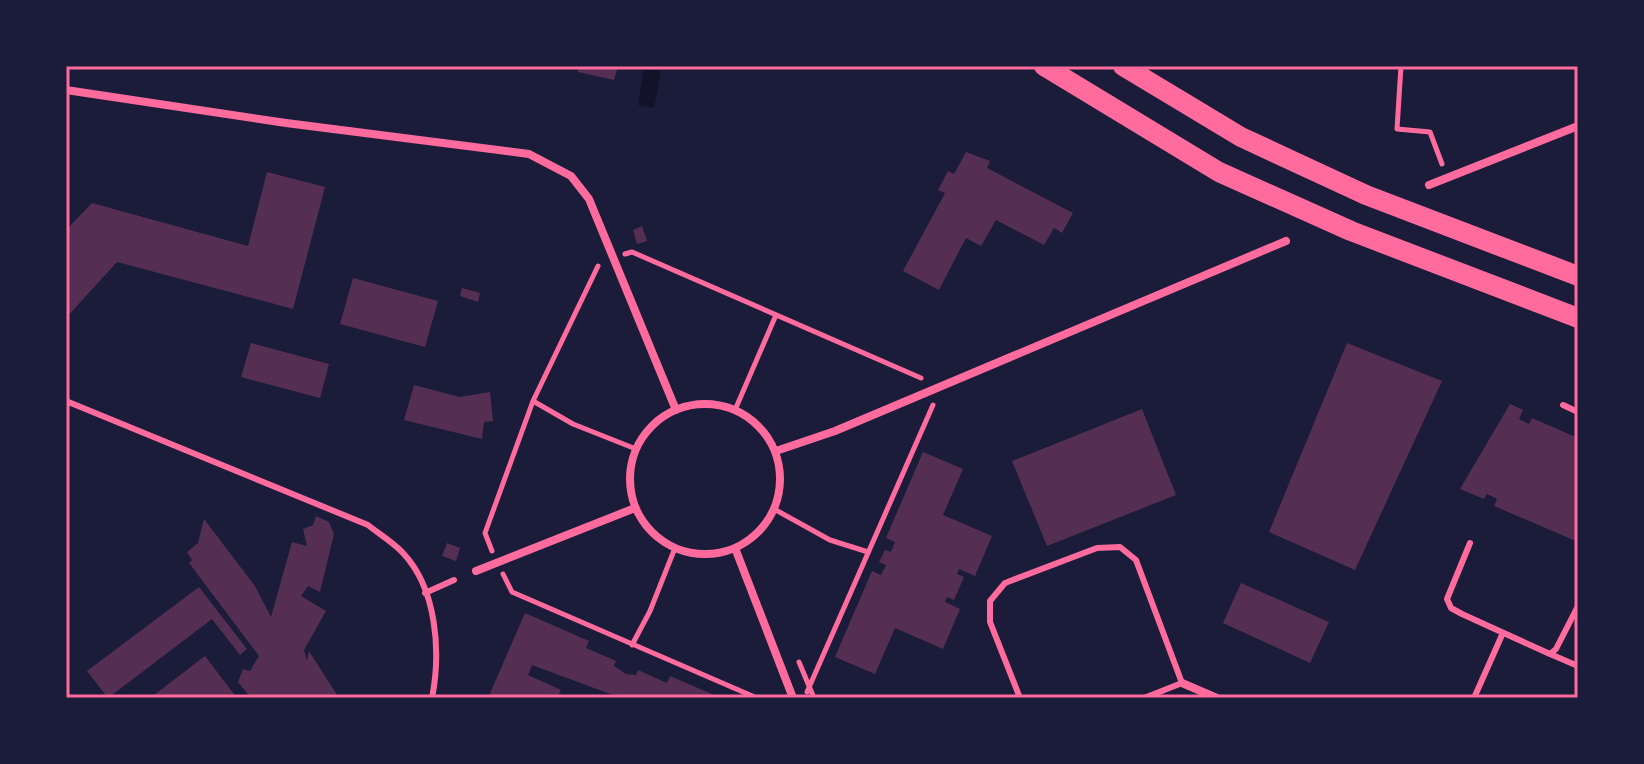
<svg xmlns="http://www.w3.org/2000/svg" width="1644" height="764" viewBox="0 0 1644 764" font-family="'Noto Sans',sans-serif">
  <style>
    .water { fill: #12122b }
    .building { fill: #542f53 }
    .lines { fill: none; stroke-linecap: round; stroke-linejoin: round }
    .path { stroke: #ff6b9d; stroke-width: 5 }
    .service { stroke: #ff6b9d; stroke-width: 6 }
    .minor { stroke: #ff6b9d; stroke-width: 8 }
    .trunk { stroke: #ff6b9d; stroke-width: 20 }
    .neatline { fill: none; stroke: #ff6b9d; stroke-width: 3 }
  </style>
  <rect width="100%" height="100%" fill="#1b1b3a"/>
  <path class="water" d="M 644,68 L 661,71 L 654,108 L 638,105 Z"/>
  <path class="building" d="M 579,66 L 618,66 L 614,80 L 578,72 Z
    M 966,152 L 990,161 L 987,168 L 1073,213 L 1062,233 L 1054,228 L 1044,245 L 996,220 L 981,246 L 966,238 L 939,290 L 903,271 L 945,193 L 938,190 L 948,171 L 954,174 Z
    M 267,172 L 325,187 L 293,309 L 117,262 L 66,318 L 66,230 L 92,203 L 248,246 Z
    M 642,226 L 647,241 L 637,244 L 633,230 Z
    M 353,278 L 438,301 L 425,347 L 340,324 Z
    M 462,288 L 480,293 L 478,302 L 460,296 Z
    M 251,343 L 329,364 L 320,398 L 241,377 Z
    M 1347,343 L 1442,381 L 1355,570 L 1269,532 Z
    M 414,385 L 460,397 L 490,392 L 493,421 L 484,422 L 482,439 L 404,420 Z
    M 1510,404 L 1523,410 L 1519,419 L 1529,424 L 1532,418 L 1578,438 L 1578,542 L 1494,506 L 1497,499 L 1487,494 L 1484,499 L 1460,489 Z
    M 1142,409 L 1176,495 L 1047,546 L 1012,461 Z
    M 923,452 L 963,469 L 943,515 L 992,536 L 975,576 L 959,569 L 957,574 L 964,577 L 954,600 L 947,597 L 945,602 L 960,609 L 943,649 L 895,628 L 875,674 L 835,657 L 872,571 L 881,575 L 886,565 L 879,562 L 885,550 L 891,552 L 895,542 L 886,538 Z
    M 316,516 L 329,522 L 334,534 L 320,592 L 308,586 L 301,596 L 326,611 L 304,650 L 307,661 L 309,651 L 339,698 L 251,698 L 238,682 L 243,669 L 250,671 L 259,656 L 189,563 L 192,560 L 187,552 L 198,543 L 204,519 L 255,586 L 271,617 L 292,542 L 307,546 L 303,529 L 313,525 Z
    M 447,543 L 460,548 L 456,561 L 442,556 Z
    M 1241,583 L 1329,622 L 1310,663 L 1223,623 Z
    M 199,587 L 247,649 L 240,655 L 212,619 L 108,698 L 87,671 Z
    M 525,613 L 589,641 L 586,648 L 616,661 L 614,666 L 626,674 L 636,675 L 638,670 L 667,683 L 670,676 L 721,698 L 621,698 L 532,665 L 528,675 L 561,690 L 557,698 L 488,698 Z
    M 205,656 L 237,698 L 150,698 Z"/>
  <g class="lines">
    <path class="path" d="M 1401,66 L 1397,129 L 1430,132 L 1442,164
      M 625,254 L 632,252 L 921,378
      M 533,401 L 573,424 L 636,449
      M 735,410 L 776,315
      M 774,509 L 830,540 L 868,552
      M 492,551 L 485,533 L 533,401 L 598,266
      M 503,574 L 512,592 L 757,698
      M 632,645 L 650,611 L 675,548
      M 799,662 L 814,698
      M 807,692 L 933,405"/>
    <path class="service" d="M 66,401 L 368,525 C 379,534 393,542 403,553 C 437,589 441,652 432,698
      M 1563,405 L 1578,412
      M 1470,543 L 1447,599 L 1451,608 L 1462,614 L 1550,654 L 1556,649 L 1578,606
      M 425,593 L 454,580
      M 1550,654 L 1578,666
      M 1020,698 L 990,622 L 990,601 L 1005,583 L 1097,548 L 1120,547 L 1136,560 L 1182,683 L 1144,698
      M 1474,698 L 1502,635"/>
    <path class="minor" d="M 66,90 L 286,123 L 529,154 L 571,176 L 589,199 L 676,410
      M 1429,185 L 1578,126
      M630 479a75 75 0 1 1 150 0a75 75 0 1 1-150 0Z
      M 776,451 L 835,431 L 1286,241
      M 735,548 L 793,698
      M 476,571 L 635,508
      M 1182,683 L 1217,698"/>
    <path class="trunk" d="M 1044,66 L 1219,172 L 1351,231 L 1578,318
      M 1123,66 L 1241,137 L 1366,195 L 1578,276"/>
  </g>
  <rect width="1644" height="764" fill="none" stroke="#1b1b3a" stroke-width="136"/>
  <rect x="68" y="68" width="1508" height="628" class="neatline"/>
</svg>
